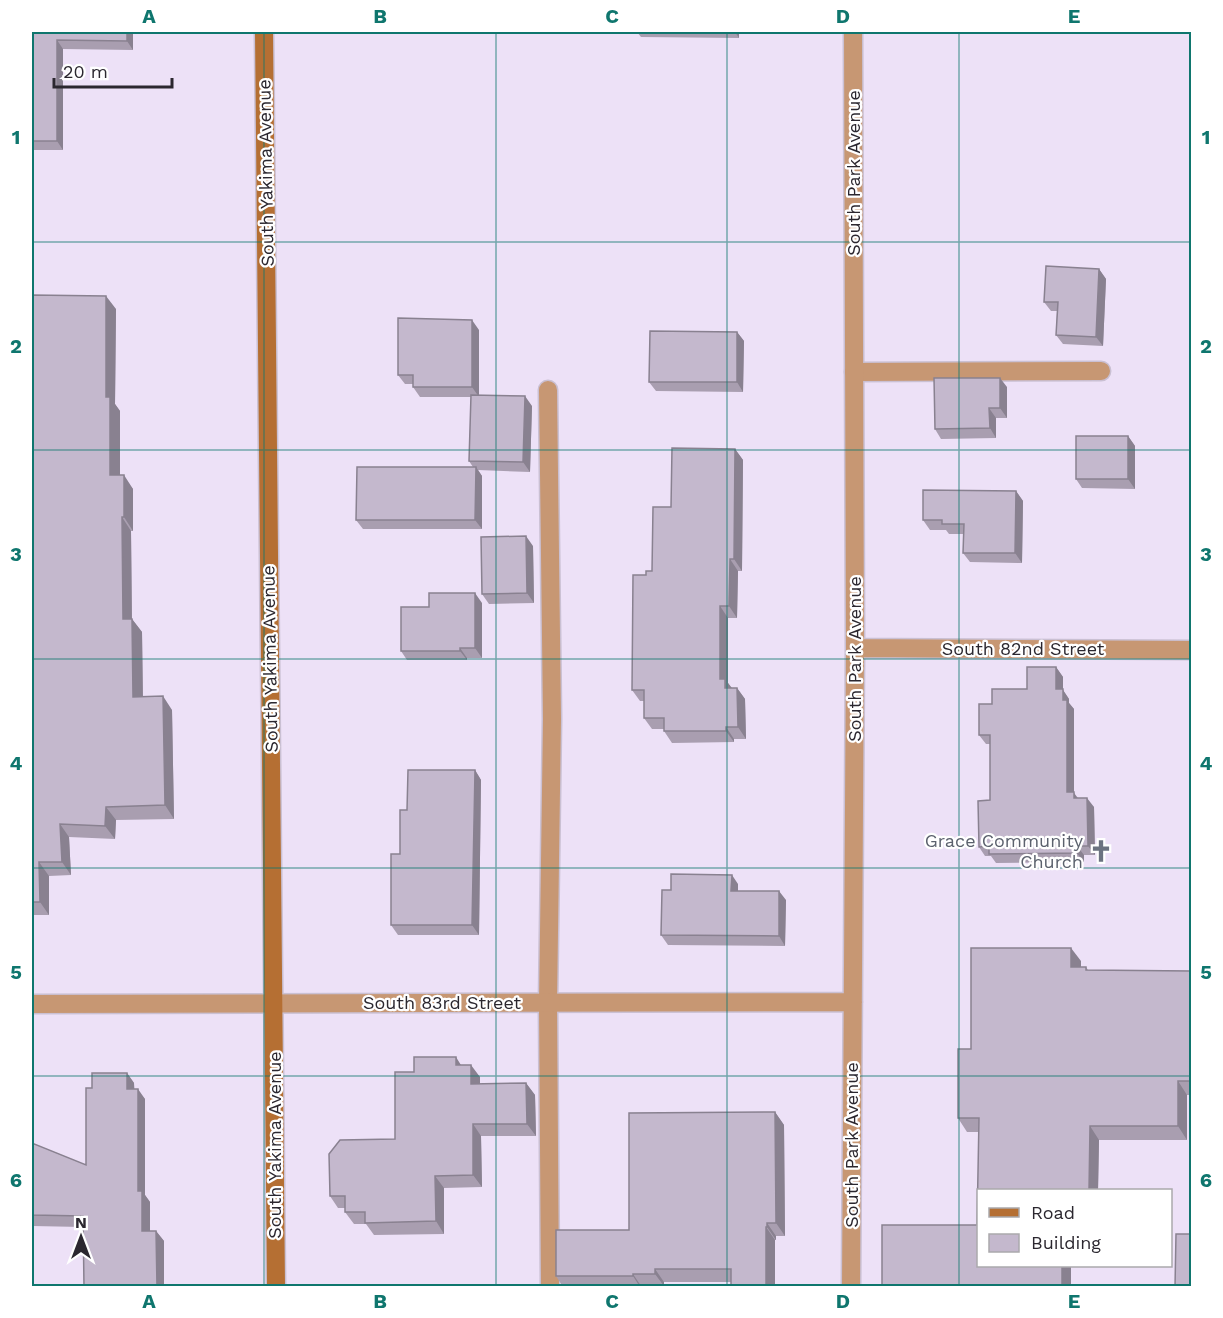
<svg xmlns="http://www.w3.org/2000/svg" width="1223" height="1318" viewBox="0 0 1223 1318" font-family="'Work Sans',sans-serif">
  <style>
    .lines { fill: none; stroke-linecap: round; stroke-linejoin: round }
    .lane-casing { stroke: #cac0d3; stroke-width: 21 }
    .street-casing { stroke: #cac0d3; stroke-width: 21 }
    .secondary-casing { stroke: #cac0d3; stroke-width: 21 }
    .lane { stroke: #c79773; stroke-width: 18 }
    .street { stroke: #c79773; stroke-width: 18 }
    .secondary { stroke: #b56f33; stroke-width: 18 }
    .wall { fill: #a99eb0 }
    .shaded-wall { fill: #898190 }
    .building { fill: #c4b8cd; stroke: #898190; stroke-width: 1.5 }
    .grid { fill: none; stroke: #0f766e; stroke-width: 1.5; stroke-opacity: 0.55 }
    .labels { text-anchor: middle; stroke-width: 4.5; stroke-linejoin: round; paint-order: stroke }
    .street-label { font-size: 18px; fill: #2b272f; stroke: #fff }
    .worship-label { font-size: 18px; fill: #5b616d; stroke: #fff; text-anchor: end }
    .neatline { fill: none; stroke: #0f766e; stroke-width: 2 }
    .grid-label { font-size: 20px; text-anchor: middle; font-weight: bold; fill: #0f766e }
  </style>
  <rect width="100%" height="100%" fill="#ede1f7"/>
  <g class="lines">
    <g class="lane-casing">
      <path id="lane" d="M 854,372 L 1101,371
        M 548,390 L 552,719 L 548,1003 L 550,1286"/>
    </g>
    <g class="street-casing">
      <path id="street" d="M 855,648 L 1192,650
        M 32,1004 L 853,1002
        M 851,1286 L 855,648 L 853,32"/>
    </g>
    <g class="secondary-casing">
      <path id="secondary" d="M 264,32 L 276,1286"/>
    </g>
    <use href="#lane" class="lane"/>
    <use href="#street" class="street"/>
    <use href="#secondary" class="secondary"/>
  </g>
  <path class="wall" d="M 32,32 L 133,32 L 133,50 L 63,49 L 63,150 L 32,150 Z
    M 637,32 L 739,32 L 739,38 L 641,37 Z
    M 1099,269 L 1106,279 L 1103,346 L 1063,344 L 1056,335 L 1057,311 L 1051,311 L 1044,302 Z
    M 32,295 L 116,309 L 115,404 L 120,411 L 120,475 L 133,489 L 133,531 L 131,531 L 132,619 L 142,632 L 143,697 L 172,710 L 174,819 L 116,820 L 115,839 L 69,837 L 71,875 L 49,876 L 49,915 L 32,915 Z
    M 479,330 L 479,395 L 532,406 L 530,472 L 478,470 L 482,476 L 482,529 L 363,529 L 356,520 L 473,467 L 469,461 L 471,397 L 420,397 L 413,387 L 413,384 L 405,384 L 398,375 Z
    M 737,332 L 744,341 L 743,392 L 656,391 L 649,382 Z
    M 1007,387 L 1007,418 L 996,418 L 996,438 L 941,439 L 935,429 Z
    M 1128,436 L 1135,446 L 1135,489 L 1082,488 L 1076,479 Z
    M 735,449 L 743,460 L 742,571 L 738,571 L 737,618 L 728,618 L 728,683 L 732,688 L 737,688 L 745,699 L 746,739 L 734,739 L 734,742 L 672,743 L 664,731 L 664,729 L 652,729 L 644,718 L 644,701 L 640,701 L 632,690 L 646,575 L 652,571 L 671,507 Z
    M 1016,491 L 1023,501 L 1022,563 L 970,562 L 963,553 L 964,534 L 949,534 L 946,530 L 930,530 L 923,520 Z
    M 533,546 L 534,603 L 489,604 L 482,594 Z
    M 482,603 L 482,658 L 467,658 L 467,660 L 407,660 L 401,651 L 429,607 Z
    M 1056,667 L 1063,677 L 1063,690 L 1069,699 L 1069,703 L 1074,709 L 1074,793 L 1078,798 L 1094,807 L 1095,855 L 1084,855 L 1084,862 L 996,863 L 991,856 L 985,856 L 979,847 L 990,800 L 990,744 L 986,744 L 979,735 L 992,704 L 1027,689 Z
    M 475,770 L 481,780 L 479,935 L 398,935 L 391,925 L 407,810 Z
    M 738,884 L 738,891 L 786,900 L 785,946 L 668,945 L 661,935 L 671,890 Z
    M 1081,961 L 1081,967 L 1086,967 L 1088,970 L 1191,971 L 1191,1095 L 1187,1095 L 1187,1140 L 1099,1140 L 1098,1191 L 978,1191 L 1071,1266 L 1071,1287 L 882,1287 L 977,1225 L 979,1132 L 967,1132 L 958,1118 Z
    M 461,1065 L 480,1077 L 480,1084 L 526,1083 L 535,1095 L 536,1136 L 481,1136 L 482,1187 L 444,1188 L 444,1234 L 374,1235 L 366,1224 L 354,1224 L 345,1212 L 345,1208 L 338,1208 L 330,1196 L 395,1139 L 414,1072 Z
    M 127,1073 L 134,1083 L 134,1089 L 145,1099 L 145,1195 L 150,1202 L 150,1231 L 156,1231 L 164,1241 L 164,1287 L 84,1287 L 83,1227 L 32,1226 L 32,1143 L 86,1165 L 92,1088 Z
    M 775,1112 L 784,1125 L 785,1236 L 776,1236 L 776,1240 L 775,1240 L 775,1287 L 731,1282 L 664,1282 L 664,1286 L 563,1287 L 556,1276 L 629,1230 Z"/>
  <path class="shaded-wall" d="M 127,32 L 133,32 L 133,50 L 127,41 Z
    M 735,32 L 739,32 L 739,38 Z
    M 57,40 L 63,49 L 63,150 L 57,141 Z
    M 1099,269 L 1106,279 L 1103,346 L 1096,337 Z
    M 106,296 L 116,309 L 115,404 L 120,411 L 120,489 L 110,475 L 106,397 Z
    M 472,320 L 479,330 L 479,397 L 472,387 Z
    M 737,332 L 744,341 L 743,392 L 737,382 Z
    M 1000,378 L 1007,387 L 1007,418 L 1000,408 Z
    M 525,396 L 532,406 L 530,472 L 523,462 Z
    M 989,408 L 996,418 L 996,438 L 990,428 Z
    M 1128,436 L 1135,446 L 1135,489 L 1128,479 Z
    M 735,449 L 743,460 L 742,571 L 734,559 Z
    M 476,467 L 482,476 L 482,529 L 475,520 Z
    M 124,475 L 133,489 L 133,531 L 124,517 Z
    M 1016,491 L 1023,501 L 1022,563 L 1015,553 Z
    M 122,517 L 131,531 L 132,633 L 123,619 Z
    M 526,536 L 533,546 L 534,603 L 527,593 Z
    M 730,559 L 738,571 L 737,618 L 729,606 Z
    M 475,593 L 482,603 L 482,658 L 475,648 Z
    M 720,606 L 728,618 L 728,683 L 733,690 L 725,688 L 720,679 Z
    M 132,619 L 142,632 L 143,711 L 133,697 Z
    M 460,648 L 467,658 L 467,660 L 460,651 Z
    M 1056,667 L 1063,677 L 1063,690 L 1069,699 L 1069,703 L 1074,709 L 1074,793 L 1080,802 L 1074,802 L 1067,792 L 1056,689 Z
    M 737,688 L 745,699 L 746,739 L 738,727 Z
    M 163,696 L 172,710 L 174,819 L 165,805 Z
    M 726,727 L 734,739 L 734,742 L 726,731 Z
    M 475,770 L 481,780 L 479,935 L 472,925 Z
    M 1087,798 L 1094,807 L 1095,855 L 1088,846 Z
    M 106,807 L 116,820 L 115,839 L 105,826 Z
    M 60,824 L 69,837 L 71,875 L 62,862 Z
    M 1077,846 L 1084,855 L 1084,862 L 1077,853 Z
    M 39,862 L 49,876 L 49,915 L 40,902 Z
    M 732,875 L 738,884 L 738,900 L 731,891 Z
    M 779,891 L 786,900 L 785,946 L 779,936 Z
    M 1071,948 L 1081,961 L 1081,980 L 1071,967 Z
    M 456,1057 L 464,1070 L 456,1065 Z
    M 471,1065 L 480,1077 L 480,1096 L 471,1084 Z
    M 127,1073 L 134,1083 L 135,1099 L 127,1089 Z
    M 1178,1081 L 1187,1095 L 1187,1140 L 1178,1126 Z
    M 526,1083 L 535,1095 L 536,1136 L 527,1124 Z
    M 138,1089 L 145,1099 L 145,1195 L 150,1202 L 150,1242 L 142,1231 L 138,1191 Z
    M 775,1112 L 784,1125 L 785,1236 L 776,1223 Z
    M 473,1124 L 481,1136 L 482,1187 L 473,1175 Z
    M 1090,1126 L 1099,1140 L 1098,1191 L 1089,1191 Z
    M 435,1176 L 444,1188 L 444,1234 L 436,1221 Z
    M 767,1223 L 776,1236 L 776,1240 L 767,1227 Z
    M 766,1227 L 775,1240 L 775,1287 L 766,1287 Z
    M 156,1231 L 164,1241 L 164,1287 L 157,1287 Z
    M 1062,1266 L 1071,1266 L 1071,1287 L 1062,1287 Z
    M 655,1269 L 664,1282 L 664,1286 L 655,1274 Z
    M 633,1274 L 641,1286 L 640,1287 L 633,1276 Z"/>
  <path class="building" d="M 32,32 L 127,32 L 127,41 L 57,40 L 57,141 L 32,141 Z
    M 1046,266 L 1099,269 L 1096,337 L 1056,335 L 1058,302 L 1044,302 Z
    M 32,295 L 106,296 L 106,397 L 110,397 L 110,475 L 124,475 L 124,517 L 122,517 L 123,619 L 132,619 L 133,697 L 163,696 L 165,805 L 106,807 L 105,826 L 60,824 L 62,862 L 39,862 L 40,902 L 32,902 Z
    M 398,318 L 472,320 L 472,387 L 413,387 L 413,375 L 398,375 Z
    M 650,331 L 737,332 L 737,382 L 649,382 Z
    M 934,378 L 1000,378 L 1000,408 L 989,408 L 990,428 L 935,429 Z
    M 471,395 L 525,396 L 523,462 L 469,461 Z
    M 1076,436 L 1128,436 L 1128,479 L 1076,479 Z
    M 672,448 L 735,449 L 734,559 L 730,559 L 729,606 L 720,606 L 720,679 L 725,679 L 725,688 L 737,688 L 738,727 L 726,727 L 726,731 L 664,731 L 664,718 L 644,718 L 644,690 L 632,690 L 633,575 L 646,575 L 646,571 L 652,571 L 653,507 L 671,507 Z
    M 357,467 L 476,467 L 475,520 L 356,520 Z
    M 923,490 L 1016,491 L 1015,553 L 963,553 L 964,524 L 942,524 L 942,520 L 923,520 Z
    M 526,536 L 527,593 L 482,594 L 481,537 Z
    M 429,593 L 475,593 L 475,648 L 460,648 L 460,651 L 401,651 L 401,607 L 429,607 Z
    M 1027,667 L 1056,667 L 1056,689 L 1063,689 L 1063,700 L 1067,700 L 1067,792 L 1074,792 L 1074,798 L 1087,798 L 1088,846 L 1077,846 L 1077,853 L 989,854 L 989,846 L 979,847 L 978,801 L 990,800 L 990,735 L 979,735 L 979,704 L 992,704 L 992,689 L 1027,689 Z
    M 408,770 L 475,770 L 472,925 L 391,925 L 391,854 L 400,854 L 400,810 L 407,810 Z
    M 671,874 L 732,875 L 731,891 L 779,891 L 779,936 L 661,935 L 662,890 L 671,890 Z
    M 971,948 L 1071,948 L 1071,967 L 1086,967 L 1086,970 L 1191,971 L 1191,1081 L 1178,1081 L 1178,1126 L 1090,1126 L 1089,1191 L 978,1191 L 978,1266 L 1062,1266 L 1062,1287 L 882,1287 L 882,1225 L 977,1225 L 979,1118 L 958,1118 L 958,1049 L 971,1049 Z
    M 414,1057 L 456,1057 L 456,1065 L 471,1065 L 471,1084 L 526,1083 L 527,1124 L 473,1124 L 473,1175 L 435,1176 L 436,1221 L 365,1223 L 365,1212 L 345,1212 L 345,1196 L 330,1196 L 329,1154 L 340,1140 L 395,1139 L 395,1072 L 414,1072 Z
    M 92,1073 L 127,1073 L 127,1089 L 138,1089 L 138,1191 L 142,1191 L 142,1231 L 156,1231 L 157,1287 L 84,1287 L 83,1216 L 32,1215 L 32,1143 L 86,1165 L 86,1088 L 92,1088 Z
    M 775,1112 L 776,1223 L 767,1223 L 767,1227 L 766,1227 L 766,1287 L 731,1287 L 731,1269 L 655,1269 L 655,1274 L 633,1274 L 633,1276 L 556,1276 L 556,1230 L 629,1230 L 629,1113 Z
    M 1176,1234 L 1191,1234 L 1191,1287 L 1175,1287 Z"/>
  <path class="grid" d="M 264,32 L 264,1286M 496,32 L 496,1286M 727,32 L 727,1286M 959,32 L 959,1286M 32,242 L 1192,242M 32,450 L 1192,450M 32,659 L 1192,659M 32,868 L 1192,868M 32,1076 L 1192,1076"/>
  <defs>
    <g id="church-bare" transform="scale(1.8)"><path d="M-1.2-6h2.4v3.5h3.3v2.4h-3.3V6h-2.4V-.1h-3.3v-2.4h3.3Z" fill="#6b7280" stroke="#fff" stroke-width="2.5" paint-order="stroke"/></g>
  </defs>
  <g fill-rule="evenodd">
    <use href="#church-bare" x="1101" y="851"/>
  </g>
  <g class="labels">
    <g class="street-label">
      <text transform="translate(266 173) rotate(-91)" y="6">South Yakima Avenue</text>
      <text transform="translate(854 173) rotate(-90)" y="6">South Park Avenue</text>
      <text x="1023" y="655">South 82nd Street</text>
      <text transform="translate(270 659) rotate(-91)" y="6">South Yakima Avenue</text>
      <text transform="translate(855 659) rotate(-90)" y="6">South Park Avenue</text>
      <text x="442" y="1009">South 83rd Street</text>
      <text transform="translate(275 1145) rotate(-90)" y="6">South Yakima Avenue</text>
      <text transform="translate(852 1145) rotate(-90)" y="6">South Park Avenue</text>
    </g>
    <g class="worship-label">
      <text x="1083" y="847">Grace Community<tspan x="1083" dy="21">Church</tspan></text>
    </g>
  </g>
  <rect width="1223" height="1318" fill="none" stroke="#ffffff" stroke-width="66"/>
  <rect x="977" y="1189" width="195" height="78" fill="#ffffff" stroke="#aaa9ac" stroke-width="1.5"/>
  <rect x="989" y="1208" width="30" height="9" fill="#b56f33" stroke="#aaa9ac" stroke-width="1.5"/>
  <text x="1031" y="1219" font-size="18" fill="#2b272f">Road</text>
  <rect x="989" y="1234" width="30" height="18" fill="#c4b8cd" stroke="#aaa9ac" stroke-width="1.5"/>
  <text x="1031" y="1249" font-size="18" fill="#2b272f">Building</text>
  <g transform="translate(81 1237)" stroke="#ffffff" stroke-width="4.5" paint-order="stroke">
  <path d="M0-4.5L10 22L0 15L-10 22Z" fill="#2b272f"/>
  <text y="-9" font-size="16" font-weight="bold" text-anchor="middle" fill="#2b272f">N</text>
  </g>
  <path d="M54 78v9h118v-9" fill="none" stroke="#2b272f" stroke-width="3"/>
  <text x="63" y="78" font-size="18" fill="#2b272f" stroke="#ffffff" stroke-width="4.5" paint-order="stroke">20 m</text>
  <rect x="33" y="33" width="1157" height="1252" class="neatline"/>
  <g class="grid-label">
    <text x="149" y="23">A</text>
    <text x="380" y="23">B</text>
    <text x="612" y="23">C</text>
    <text x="843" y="23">D</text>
    <text x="1074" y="23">E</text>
    <text x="16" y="144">1</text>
    <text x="1206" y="144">1</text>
    <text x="16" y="353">2</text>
    <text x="1206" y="353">2</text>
    <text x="16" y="561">3</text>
    <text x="1206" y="561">3</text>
    <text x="16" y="770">4</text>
    <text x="1206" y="770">4</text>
    <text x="16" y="979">5</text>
    <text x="1206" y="979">5</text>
    <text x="16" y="1187">6</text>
    <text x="1206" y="1187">6</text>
    <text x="149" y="1308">A</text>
    <text x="380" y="1308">B</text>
    <text x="612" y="1308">C</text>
    <text x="843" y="1308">D</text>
    <text x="1074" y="1308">E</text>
  </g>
</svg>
